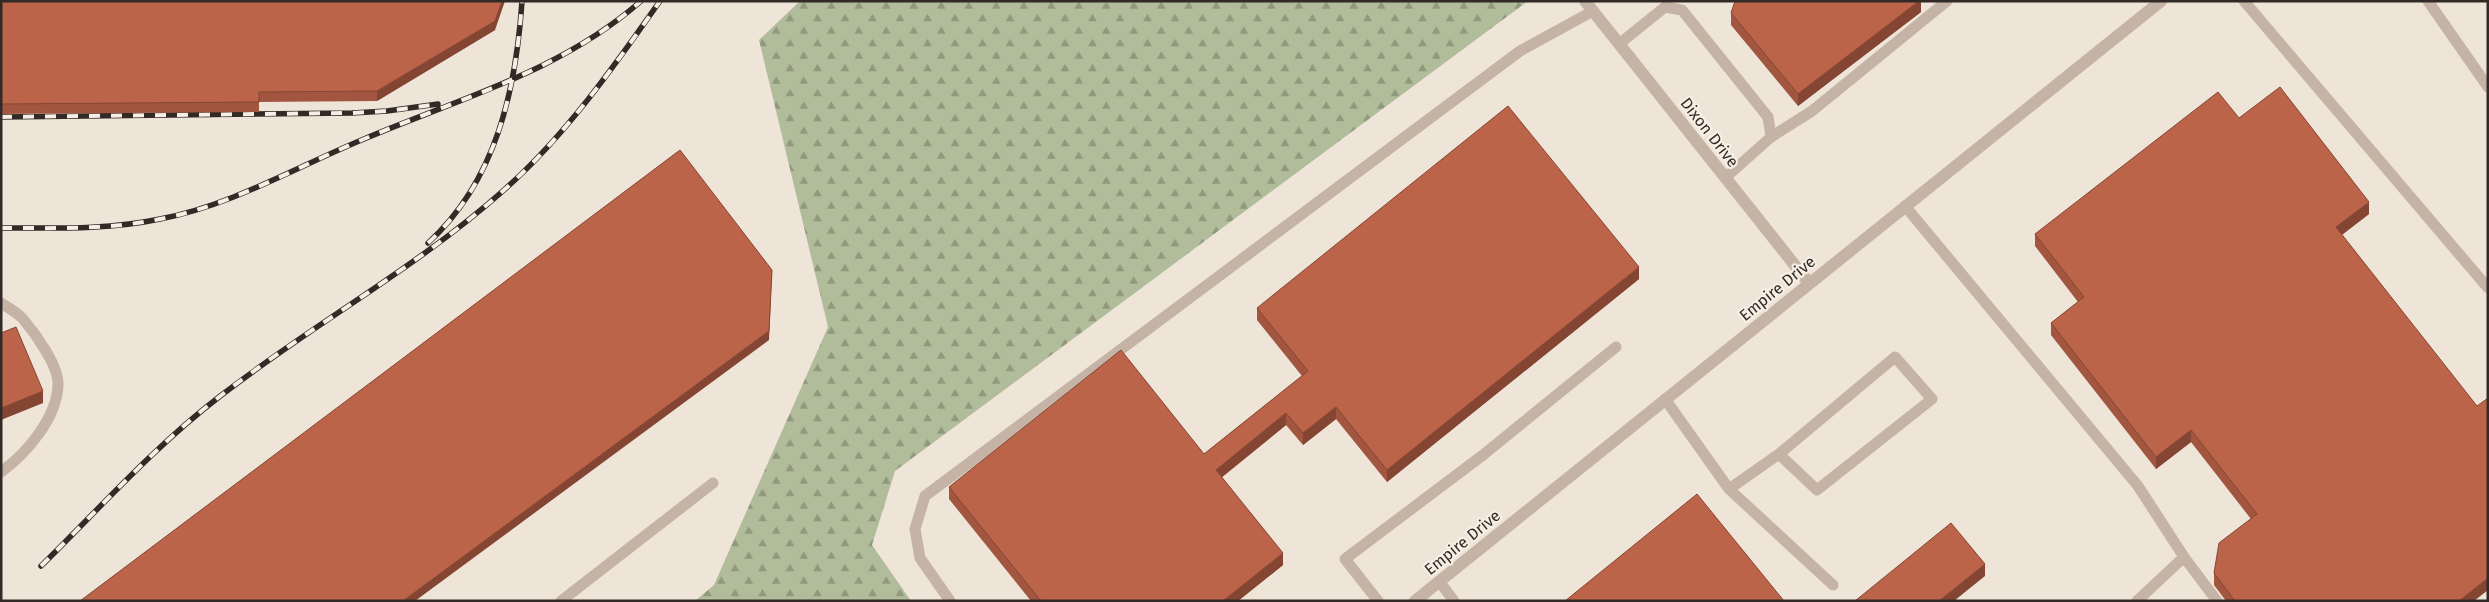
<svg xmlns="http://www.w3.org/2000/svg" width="2489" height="602" viewBox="0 0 2489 602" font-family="'Fira Sans',sans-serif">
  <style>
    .forest { fill: url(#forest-firs) }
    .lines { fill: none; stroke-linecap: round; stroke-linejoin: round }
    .service { stroke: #c5b4a6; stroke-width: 11 }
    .minor { stroke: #c5b4a6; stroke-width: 12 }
    .tertiary { stroke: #c5b4a6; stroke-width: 12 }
    .rail-casing { stroke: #322a26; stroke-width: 5.5 }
    .rail { stroke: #f7eee4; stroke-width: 4; stroke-dasharray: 11; stroke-linecap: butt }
    .wall { fill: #a2563f }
    .shaded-wall { fill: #844633 }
    .building { fill: #bc6449; stroke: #844633 }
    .labels { text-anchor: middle; stroke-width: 4.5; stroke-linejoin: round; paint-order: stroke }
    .street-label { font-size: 16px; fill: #322a26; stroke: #f7eee4 }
  </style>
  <defs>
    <pattern id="forest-firs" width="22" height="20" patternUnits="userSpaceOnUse" patternTransform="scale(1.25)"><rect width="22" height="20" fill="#b1bc9a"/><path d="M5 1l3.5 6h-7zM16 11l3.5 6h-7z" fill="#91997d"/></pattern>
  </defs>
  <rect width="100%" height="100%" fill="#eee4d8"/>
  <path class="forest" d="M 800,1 L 1528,1 L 895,471 L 872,545 L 911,601 L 695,601 L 714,585 L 828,327 L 759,40 Z"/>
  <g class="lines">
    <path class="service" d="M 2244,1 L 2488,288
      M 2428,1 L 2488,87
      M 1619,44 L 1665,7 L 1682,10 L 1768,117 L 1771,137 L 1725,178
      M 1771,137 L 1812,111 L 1947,1
      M 1905,206 L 2138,486 L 2184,557 L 2217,601
      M 1,303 C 8,308 17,312 23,319 C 35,333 59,366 58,385 C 57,418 26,454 1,472
      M 1665,399 L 1729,489 L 1833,585
      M 1729,489 L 1779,454 L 1895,357 L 1932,399 L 1817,490 L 1779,454
      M 1439,581 L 1454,601
      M 561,601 L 713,483
      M 950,601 L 920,558 L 915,529 L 925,496 L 1520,51 L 1593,11
      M 1378,601 L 1345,559 L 1483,455 L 1616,347
      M 2137,601 L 2184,557"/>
    <path class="minor" d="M 1585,1 L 1809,283"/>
    <path class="tertiary" d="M 1415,601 L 2161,1"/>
    <g class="rail-casing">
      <path id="rail" d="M 1,117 L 352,113 L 387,111 L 438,104
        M 1,228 C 54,228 108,230 160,219 C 233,205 296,167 364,139 C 458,99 562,71 641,1
        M 428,243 C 496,181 516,90 522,1
        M 41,566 C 99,509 154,447 219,397 C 310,326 418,267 504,190 C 565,136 613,68 660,1"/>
    </g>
    <use href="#rail" class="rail"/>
  </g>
  <path class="wall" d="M 1,1 L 495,30 L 377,101 L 259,102 L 259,112 L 1,114 Z
    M 1921,1 L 1921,12 L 1798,106 L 1731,25 L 1731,13 Z
    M 2239,118 L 2369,214 L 2342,235 L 2474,601 L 2226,601 L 2214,585 L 2214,573 L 2251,519 L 2191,442 L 2156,469 L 2051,335 L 2051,323 L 2078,302 L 2035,246 L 2035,234 Z
    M 1639,279 L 1387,482 L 1336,419 L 1303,445 L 1286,425 L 1222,477 L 1283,565 L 1238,601 L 1031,601 L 949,499 L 949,487 L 1204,454 L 1302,376 L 1257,320 L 1257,308 Z"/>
  <path class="shaded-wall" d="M 502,1 L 505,1 L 495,30 L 377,101 L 377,91 Z
    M 1919,1 L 1921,1 L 1921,12 L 1798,106 L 1798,94 Z
    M 2369,202 L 2369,214 L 2336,239 L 2336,227 Z
    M 1639,267 L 1639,279 L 1387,482 L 1387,470 Z
    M 772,270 L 769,340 L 415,601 L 403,601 Z
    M 43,391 L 43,403 L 1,420 L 1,408 Z
    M 1336,407 L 1336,419 L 1303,445 L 1303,433 Z
    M 1286,413 L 1286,425 L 1216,482 L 1216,470 Z
    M 2191,430 L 2191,442 L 2156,469 L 2156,457 Z
    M 1283,553 L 1283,565 L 1238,601 L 1223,601 Z
    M 1985,564 L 1985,576 L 1954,601 L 1939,601 Z
    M 2488,578 L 2488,590 L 2474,601 L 2459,601 Z"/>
  <path class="building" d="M 1,1 L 502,1 L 495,21 L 377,91 L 259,92 L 259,102 L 1,104 Z
    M 1735,1 L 1919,1 L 1798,94 L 1731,13 Z
    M 2280,87 L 2369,202 L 2336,227 L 2477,406 L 2488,398 L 2488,578 L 2459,601 L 2235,601 L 2214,573 L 2219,543 L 2257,514 L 2191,430 L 2156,457 L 2051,323 L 2084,297 L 2035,234 L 2218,92 L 2239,118 Z
    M 1508,106 L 1639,267 L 1387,470 L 1336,407 L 1303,433 L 1286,413 L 1216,470 L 1283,553 L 1223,601 L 1041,601 L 949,487 L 1121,350 L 1204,454 L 1308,371 L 1257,308 Z
    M 680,150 L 772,270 L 769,331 L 403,601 L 80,601 Z
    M 16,327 L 43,391 L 1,408 L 1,333 Z
    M 1697,494 L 1784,601 L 1565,601 Z
    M 1951,523 L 1985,564 L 1939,601 L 1855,601 Z"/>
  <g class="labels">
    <g class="street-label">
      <text transform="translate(1710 132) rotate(52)" y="6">Dixon Drive</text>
      <text transform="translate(1777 288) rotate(-39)" y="6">Empire Drive</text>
      <text transform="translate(1462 542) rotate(-39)" y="6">Empire Drive</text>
    </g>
  </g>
  <rect width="2489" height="602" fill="none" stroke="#322a26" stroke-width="5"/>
</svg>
